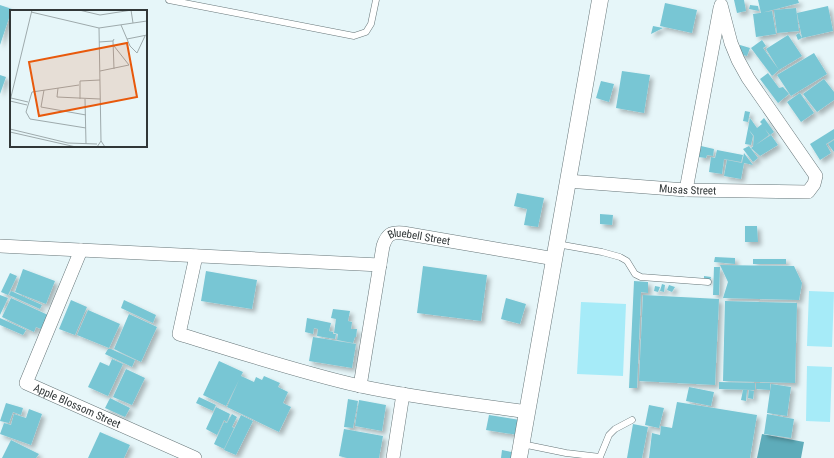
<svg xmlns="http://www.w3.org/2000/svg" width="834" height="458" viewBox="0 0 834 458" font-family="'Roboto Condensed',sans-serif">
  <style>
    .green { fill: #a6ebf8 }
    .water { fill: #5eacba }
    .building { fill: #78c6d4; filter: url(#shadow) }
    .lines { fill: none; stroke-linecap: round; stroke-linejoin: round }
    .service-casing { stroke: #677679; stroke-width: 7 }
    .minor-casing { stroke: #677679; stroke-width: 14 }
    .tertiary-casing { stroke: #677679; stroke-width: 17 }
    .service { stroke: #fff; stroke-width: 6 }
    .minor { stroke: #fff; stroke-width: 13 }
    .tertiary { stroke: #fff; stroke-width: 16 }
    .labels { text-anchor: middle; stroke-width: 3; stroke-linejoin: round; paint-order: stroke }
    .street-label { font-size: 11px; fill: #313738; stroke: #fff }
    .inset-road { fill: none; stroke: #9eaaac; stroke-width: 1 }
    .view { fill: #e8590c; fill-opacity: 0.15; stroke: #e8590c; stroke-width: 2 }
    .inset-edge { fill: none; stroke: #313738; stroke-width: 2 }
  </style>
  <defs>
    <filter id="shadow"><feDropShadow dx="3.5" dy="3.5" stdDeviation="2" flood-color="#0004"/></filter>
  </defs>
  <rect width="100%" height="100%" fill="#e6f6f9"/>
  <path class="green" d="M 809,291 L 834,292 L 832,347 L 807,346 Z
    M 581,302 L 626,304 L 623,376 L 577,374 Z
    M 807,366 L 832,367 L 830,422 L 806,421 Z"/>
  <path class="water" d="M 762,434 L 804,442 L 801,458 L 757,458 Z"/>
  <path class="building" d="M 734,0 L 744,0 L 746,11 L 737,13 Z
    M 758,0 L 798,0 L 799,3 L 761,13 Z
    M 665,3 L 697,10 L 692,33 L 660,26 Z
    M 0,5 L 12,9 L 0,45 Z
    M 750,5 L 758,6 L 759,11 L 749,9 Z
    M 828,6 L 833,31 L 802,38 L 797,13 Z
    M 796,8 L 799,31 L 777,33 L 774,10 Z
    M 772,11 L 776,34 L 756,37 L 753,14 Z
    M 653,26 L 663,28 L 651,34 Z
    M 799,33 L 802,38 L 798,40 L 796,35 Z
    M 788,35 L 802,56 L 779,70 L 766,49 Z
    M 762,40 L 766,46 L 763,48 L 779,70 L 772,76 L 751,48 Z
    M 740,45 L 750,48 L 747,56 L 738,54 Z
    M 814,53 L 827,74 L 791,96 L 777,75 Z
    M 622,71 L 650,75 L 644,113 L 616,108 Z
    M 768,73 L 779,88 L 783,87 L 789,94 L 778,103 L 760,79 Z
    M 0,75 L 6,77 L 0,94 Z
    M 824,79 L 834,92 L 834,100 L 817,112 L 803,94 Z
    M 601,81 L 614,84 L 609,102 L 596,98 Z
    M 800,93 L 814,113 L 801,122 L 787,102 Z
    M 745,111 L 750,112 L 748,122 L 743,121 Z
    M 750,118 L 757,128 L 762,124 L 760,122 L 764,118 L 774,132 L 770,135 L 765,129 L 769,135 L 753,147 L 754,136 L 749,130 L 753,136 L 751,145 L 745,144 Z
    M 834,129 L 834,139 L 826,144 L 831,153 L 820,160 L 810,144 Z
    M 771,135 L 778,145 L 760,156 L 751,148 Z
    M 834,140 L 834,152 L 828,144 Z
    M 701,146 L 714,149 L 713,156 L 707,155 L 706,158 L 698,157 Z
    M 749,146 L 758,158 L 753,162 L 743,149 Z
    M 717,150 L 743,155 L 741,162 L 724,159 L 722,174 L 709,172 L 711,157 L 715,158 Z
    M 744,153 L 753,165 L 744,163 L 741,179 L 724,176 L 727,160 L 742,163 Z
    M 517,193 L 544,198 L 538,227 L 524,225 L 527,209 L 514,206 Z
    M 600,214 L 613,215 L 612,225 L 600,224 Z
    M 745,226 L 757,226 L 758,242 L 745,242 Z
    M 715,257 L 735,258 L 735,264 L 714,262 Z
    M 753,259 L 786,259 L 786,264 L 753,264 Z
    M 720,265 L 794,266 L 802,283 L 799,300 L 723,298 L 728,282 Z
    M 423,266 L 487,275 L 481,321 L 417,313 Z
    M 714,267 L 720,267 L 719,295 L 713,295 Z
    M 23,269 L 55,281 L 46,304 L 15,292 Z
    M 206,271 L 257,280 L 252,309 L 201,301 Z
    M 10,273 L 17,276 L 8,295 L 1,292 Z
    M 704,276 L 711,277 L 710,281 L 704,280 Z
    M 634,281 L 648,282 L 648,293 L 641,292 L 637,388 L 629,388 Z
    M 662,284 L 665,285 L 664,292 L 660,291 Z
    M 669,285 L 675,287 L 672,292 L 667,290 Z
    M 655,286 L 660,287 L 658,292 L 654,291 Z
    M 11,291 L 42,305 L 40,309 L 9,295 Z
    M 0,295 L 8,298 L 0,315 Z
    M 643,295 L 719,299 L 715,385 L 639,381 Z
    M 11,298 L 48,315 L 41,329 L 36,327 L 34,332 L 2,317 Z
    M 506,298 L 526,304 L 520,324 L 501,319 Z
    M 71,300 L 87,307 L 75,335 L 59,329 Z
    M 124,300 L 156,315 L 153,323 L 121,308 Z
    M 725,301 L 797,303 L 795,383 L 723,381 Z
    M 333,309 L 350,311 L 348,321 L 352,322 L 351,329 L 357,329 L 356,337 L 355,337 L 353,343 L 337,340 L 338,334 L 334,333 L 336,319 L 331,318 Z
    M 88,310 L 120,324 L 109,348 L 77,335 Z
    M 129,314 L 157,327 L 141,362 L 114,349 Z
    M 0,318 L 26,330 L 23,335 L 0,325 Z
    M 307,318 L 331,323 L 329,331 L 333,332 L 333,334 L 336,334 L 335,339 L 317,336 L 318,329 L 314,328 L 313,334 L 305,332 Z
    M 313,337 L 356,344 L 352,368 L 309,361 Z
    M 108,349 L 111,349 L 135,360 L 132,367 L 105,354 Z
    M 112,359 L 123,364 L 108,396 L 88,387 L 100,362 L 109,366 Z
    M 219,361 L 243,372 L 241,376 L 254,382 L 256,377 L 262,380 L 264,376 L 280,383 L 278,387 L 288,392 L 283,403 L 291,407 L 279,432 L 227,407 L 239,380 L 226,406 L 203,395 Z
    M 126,369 L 145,378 L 132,405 L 113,397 Z
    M 719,382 L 755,383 L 755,390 L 719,389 Z
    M 756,383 L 770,383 L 770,390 L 756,389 Z
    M 771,384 L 791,387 L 787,416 L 767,413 Z
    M 689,387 L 714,392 L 711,406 L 686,401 Z
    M 743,390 L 747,390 L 746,401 L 741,400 Z
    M 749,390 L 754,391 L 753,399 L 748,398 Z
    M 199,397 L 216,405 L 213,411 L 196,403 Z
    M 110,398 L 130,408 L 125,417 L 105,408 Z
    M 348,399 L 358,401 L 353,428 L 344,427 Z
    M 359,400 L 386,405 L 382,431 L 355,426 Z
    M 677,402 L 757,415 L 750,458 L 649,458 L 652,433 L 660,435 L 661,426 L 672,428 Z
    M 6,403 L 23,408 L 21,415 L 13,412 L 9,423 L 0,421 Z
    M 649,405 L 664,408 L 659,428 L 645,425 Z
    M 216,407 L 230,414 L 227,422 L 224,420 L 217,435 L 206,429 Z
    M 29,409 L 42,414 L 31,445 L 0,434 L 4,423 L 11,425 L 14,414 L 26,418 Z
    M 232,414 L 237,417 L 232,427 L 234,428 L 224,449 L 214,444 L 224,422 L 227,423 Z
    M 767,414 L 794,419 L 791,438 L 764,434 Z
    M 241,415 L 253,421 L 236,455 L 224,450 Z
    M 489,415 L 520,420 L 518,435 L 486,430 Z
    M 633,424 L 648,427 L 642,458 L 627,458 Z
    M 344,429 L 383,436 L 379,458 L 347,458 L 339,456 Z
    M 100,432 L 130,445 L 124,458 L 88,458 Z
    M 11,440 L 39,454 L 36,458 L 2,458 Z
    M 502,450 L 516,453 L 515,458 L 501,458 Z"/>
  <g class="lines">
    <g class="service-casing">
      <path id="service" d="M 169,0 L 354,36 L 366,32 L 371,24 L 376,0
        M 557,244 L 602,252 L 620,257 L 627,261 L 635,274 L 641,277 L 708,282
        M 522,444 L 566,453 L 600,457 L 609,435 L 615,429 L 632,420"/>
    </g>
    <g class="minor-casing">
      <g id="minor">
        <path id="s1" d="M 567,181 L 686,190 L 808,192 L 814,184 L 816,176 L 748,78 L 738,60 L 731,43 L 721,5"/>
        <path d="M 686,190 L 720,8"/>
        <path d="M 0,246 L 380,265"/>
        <path id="s2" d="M 81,250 L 26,383 L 195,458"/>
        <path d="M 196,256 L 179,334 C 239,352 298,372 360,386 C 415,398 472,404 528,412"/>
        <path id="s3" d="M 360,386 L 383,246 C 387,234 391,232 403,233 L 555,259"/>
        <path d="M 393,458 L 403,394"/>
      </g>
    </g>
    <g class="tertiary-casing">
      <path id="tertiary" d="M 519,458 L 600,0"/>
    </g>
    <use href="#service" class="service"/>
    <use href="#minor" class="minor"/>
    <use href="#tertiary" class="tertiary"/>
  </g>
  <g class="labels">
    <g class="street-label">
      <text dy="4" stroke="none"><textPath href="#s1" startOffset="121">Musas Street</textPath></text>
      <text dy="4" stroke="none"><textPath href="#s3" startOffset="185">Bluebell Street</textPath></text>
      <text dy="4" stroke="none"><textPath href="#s2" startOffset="200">Apple Blossom Street</textPath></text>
    </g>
  </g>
  <g transform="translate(10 10)">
    <rect width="137" height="137" fill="#e6f6f9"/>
    <path class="inset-road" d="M 69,0 L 90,5 L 122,0M 121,0 L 123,13M 21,2 L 89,18 L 137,11M 111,15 L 120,36 L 127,43 L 135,26M 89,18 L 91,131M 117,29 L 137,25M 103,31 L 104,59M 89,32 L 103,31 L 104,29M 90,61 L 119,55 L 104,36M 69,75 L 22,82 L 16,102 L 20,109 L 76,118M 48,78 L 47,87 L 90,89M 34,80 L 31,97 L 76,105M 1,88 L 18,92M 70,89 L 70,71 L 90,70M 75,89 L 76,134M 0,91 L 17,95M 0,91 L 22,0M 0,119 L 58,133 L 87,134M 0,122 L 66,137M 87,137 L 91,131 L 95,137"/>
    <path class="view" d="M 117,33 L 127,87 L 29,106 L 19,52 Z"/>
    <rect width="137" height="137" class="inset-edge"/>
  </g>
</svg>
